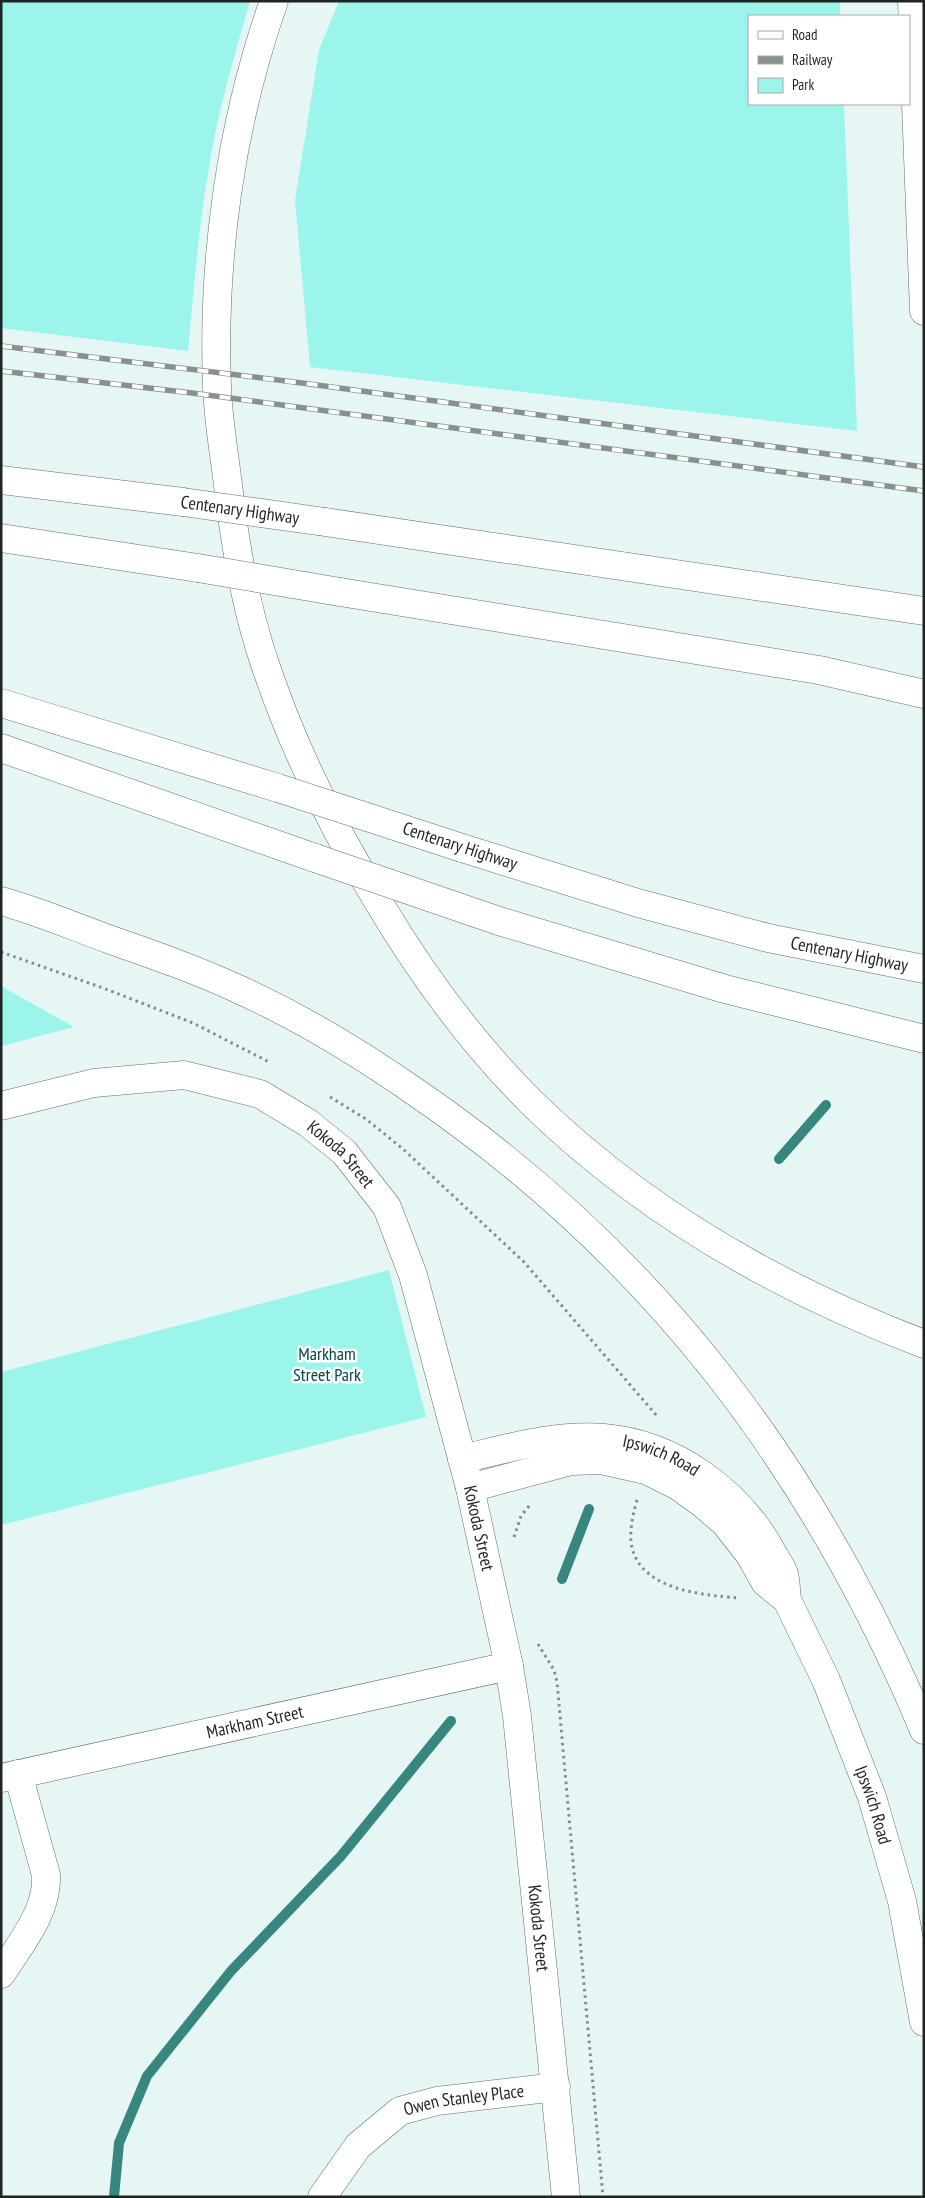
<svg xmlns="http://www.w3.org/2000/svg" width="925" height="2198" viewBox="0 0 925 2198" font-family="'PT Sans Narrow',sans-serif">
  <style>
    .green { fill: #9cf5ea }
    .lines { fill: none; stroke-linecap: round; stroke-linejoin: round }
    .stream { stroke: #38877f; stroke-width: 10 }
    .minor-casing { stroke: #616f6d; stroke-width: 29 }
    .highway-casing { stroke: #616f6d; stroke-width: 29 }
    .path { stroke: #828d8c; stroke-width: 3; stroke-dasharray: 2.5 4; stroke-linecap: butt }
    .minor { stroke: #fff; stroke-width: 28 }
    .highway { stroke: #fff; stroke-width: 28 }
    .rail-casing { stroke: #869190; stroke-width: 5.5 }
    .rail { stroke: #fff; stroke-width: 4; stroke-dasharray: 11; stroke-linecap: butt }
    .highway-bridge-casing { stroke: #616f6d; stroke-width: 29; stroke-linecap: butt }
    .highway-bridge { stroke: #fff; stroke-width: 28 }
    .labels { text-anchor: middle; stroke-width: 5; stroke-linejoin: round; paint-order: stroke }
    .street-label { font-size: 18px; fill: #1f2524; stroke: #fff }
    .park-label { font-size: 18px; fill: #044943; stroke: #fff }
  </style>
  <rect width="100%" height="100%" fill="#e6f6f4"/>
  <path class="green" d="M 1,1 L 250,1 C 235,54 219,107 210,161 C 199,224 194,288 188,351 L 1,328 Z
    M 339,1 L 840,1 L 840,16 L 749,16 L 749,104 L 844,104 L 857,431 L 310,367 L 295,200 L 319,50 Z
    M 1,986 L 74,1027 L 1,1046 Z
    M 389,1270 L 426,1417 L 1,1525 L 1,1372 Z"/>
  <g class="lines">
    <path class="stream" d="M 779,1159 L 826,1105
      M 562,1579 L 589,1509
      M 114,2197 L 119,2143 L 147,2076 L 231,1971 L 341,1856 L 451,1721"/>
    <g class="minor-casing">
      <g id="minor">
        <path id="s1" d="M 1,1106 L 94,1083 L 184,1075 L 260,1094 L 308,1123 L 344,1152 L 387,1207 L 413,1275 L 470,1488 L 509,1666 L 517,1716 L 566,2197"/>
        <path id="s2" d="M 462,1459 C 509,1448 556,1434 604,1438 C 675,1444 740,1492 773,1554 C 776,1560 782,1567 784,1574 C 786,1582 786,1592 787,1600"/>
        <path id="s3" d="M 470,1488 L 571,1461 L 601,1460 L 646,1470 L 678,1486 L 703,1504 L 725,1523 L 750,1555 L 765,1582 L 787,1600 L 826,1680 L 872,1797 L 902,1901 L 924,2022"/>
        <path id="s4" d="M 1,1778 L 509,1666"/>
        <path d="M 1,1974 C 20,1944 48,1912 46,1875 L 18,1774"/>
        <path id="s5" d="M 322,2197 L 358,2146 L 400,2111 L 437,2101 L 556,2087"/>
      </g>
    </g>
    <g class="highway-casing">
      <g id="highway">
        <path d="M 274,1 C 231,123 212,257 217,386 C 218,419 224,452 228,485 C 235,545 245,606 265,664 C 293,748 333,828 379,903 C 422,975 471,1042 530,1101 C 641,1210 779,1289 924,1344"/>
        <path d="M 912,1 L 924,311"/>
        <path d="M 1,480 L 183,502"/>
        <path d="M 325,522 L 924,611"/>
        <path d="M 1,538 L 198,568"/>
        <path d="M 340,592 L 819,670 L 924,694"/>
        <path d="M 1,703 L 278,788"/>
        <path d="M 1,748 L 315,858"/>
        <path id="s6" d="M 462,848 L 638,903 L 768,938 L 924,969"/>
        <path d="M 1,901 C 38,911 75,927 111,940 C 154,955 197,970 238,989 C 298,1016 356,1051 411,1089 C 651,1252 812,1464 924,1730"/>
        <path d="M 499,921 L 725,989 L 924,1039"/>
      </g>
    </g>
    <path class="path" d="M 1,952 L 103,988 L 193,1023 L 269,1062
      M 330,1097 L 366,1119 L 403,1149 L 524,1262 L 657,1416
      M 637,1500 C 633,1514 630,1528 631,1542 C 637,1590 702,1595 739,1598
      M 514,1537 L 521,1516 L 530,1505
      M 538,1644 L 554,1670 L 557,1682 L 603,2197"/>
    <use href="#minor" class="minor"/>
    <use href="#highway" class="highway"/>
    <g class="rail-casing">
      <path id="rail" d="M 1,346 L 302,383 L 924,467
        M 1,371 L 192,393 L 924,491"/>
    </g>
    <use href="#rail" class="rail"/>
    <g class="highway-bridge-casing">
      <path id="highway-bridge" d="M 183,502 L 325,522
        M 198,568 L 340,592
        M 278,788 L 462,848
        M 315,858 L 499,921"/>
    </g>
    <use href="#highway-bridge" class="highway-bridge"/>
  </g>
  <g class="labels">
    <g class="street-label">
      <text transform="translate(240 510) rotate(8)" y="6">Centenary Highway</text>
      <text transform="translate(460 846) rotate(18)" y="6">Centenary Highway</text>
      <text dy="6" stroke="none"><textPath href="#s6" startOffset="402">Centenary Highway</textPath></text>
      <text dy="6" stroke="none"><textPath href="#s1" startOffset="366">Kokoda Street</textPath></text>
      <text dy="6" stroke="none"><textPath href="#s2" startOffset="204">Ipswich Road</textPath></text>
      <text dy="6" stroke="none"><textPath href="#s1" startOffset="771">Kokoda Street</textPath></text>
      <text dy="6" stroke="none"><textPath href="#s4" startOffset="260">Markham Street</textPath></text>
      <text dy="6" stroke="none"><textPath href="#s3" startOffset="599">Ipswich Road</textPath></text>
      <text dy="6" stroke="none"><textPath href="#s1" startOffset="1176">Kokoda Street</textPath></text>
      <text dy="6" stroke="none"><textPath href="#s5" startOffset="182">Owen Stanley Place</textPath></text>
    </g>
    <g class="park-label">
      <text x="327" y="1360">Markham<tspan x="327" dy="21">Street Park</tspan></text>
    </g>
  </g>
  <rect width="925" height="2198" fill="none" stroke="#1f2524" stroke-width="5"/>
  <rect x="748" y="15" width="162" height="90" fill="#ffffff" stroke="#a5a8a7"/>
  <rect x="758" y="31" width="25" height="8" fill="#ffffff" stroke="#a5a8a7"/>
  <text x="792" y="40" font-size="15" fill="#1f2524">Road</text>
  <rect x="758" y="56" width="25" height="8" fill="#869190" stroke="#a5a8a7"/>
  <text x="792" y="65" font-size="15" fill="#1f2524">Railway</text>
  <rect x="758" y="78" width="25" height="15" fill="#9cf5ea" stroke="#a5a8a7"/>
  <text x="792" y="90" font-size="15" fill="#1f2524">Park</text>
</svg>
